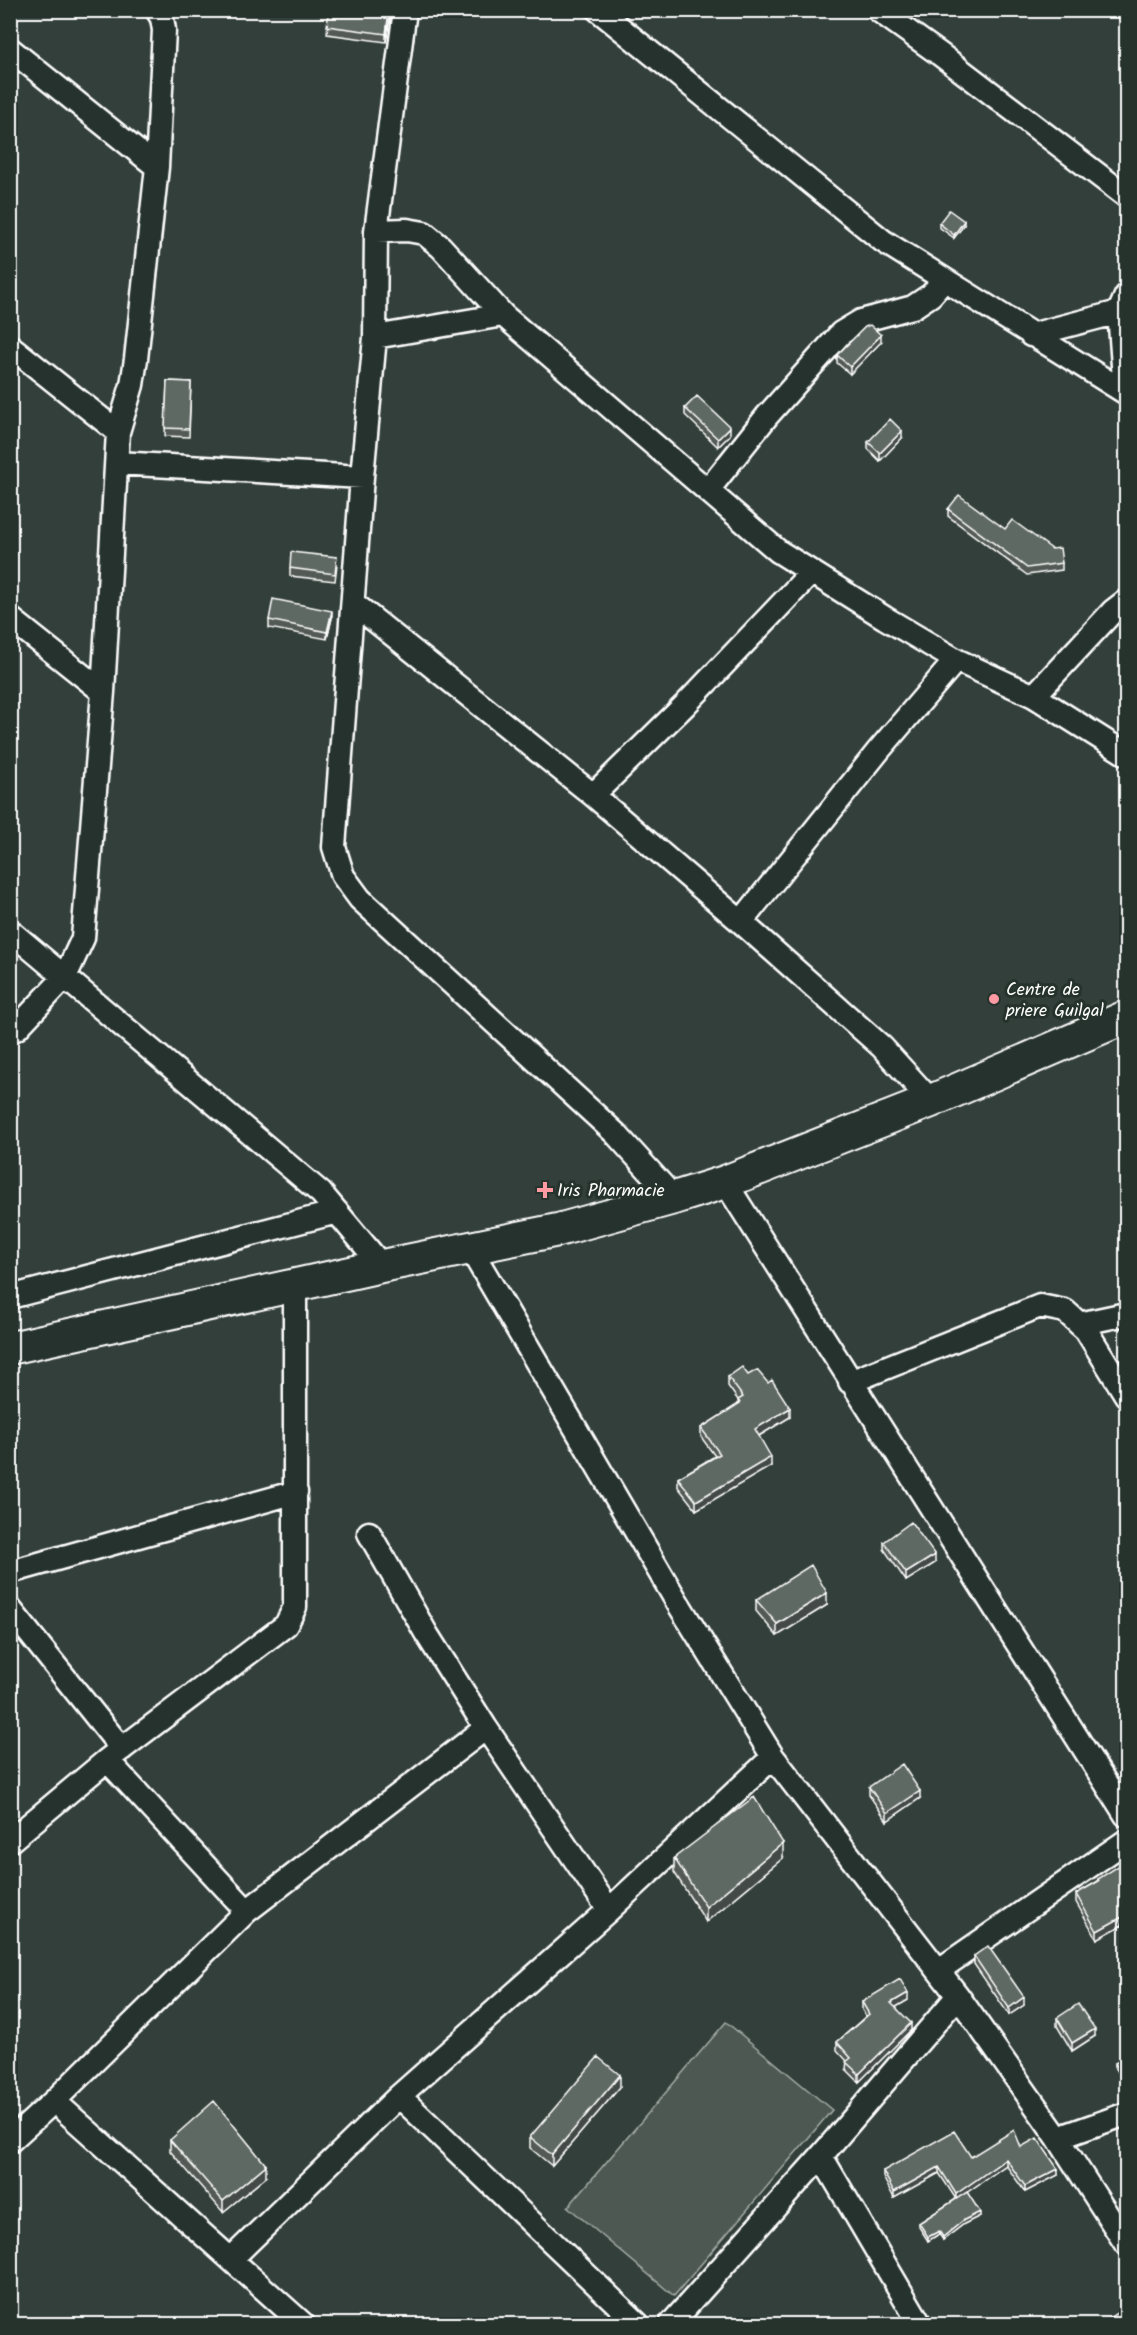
<svg xmlns="http://www.w3.org/2000/svg" width="1137" height="2335" viewBox="0 0 1137 2335" font-family="Kalam,sans-serif">
  <style>
    .pitch { fill: #4d5853; stroke: #a6aca9; stroke-width: 1.5 }
    .lines { fill: none; stroke-linecap: round; stroke-linejoin: round }
    .street-casing { stroke: #fff; stroke-width: 27 }
    .secondary-casing { stroke: #fff; stroke-width: 36 }
    .street { stroke: #26332d; stroke-width: 22 }
    .secondary { stroke: #26332d; stroke-width: 32 }
    .wall { fill: #525a56; stroke: #fff; stroke-width: 1.5 }
    .shaded-wall { fill: #424a46; stroke: #fff; stroke-width: 1.5 }
    .building { fill: #5f6964; stroke: #fff; stroke-width: 1.5 }
    .poi-dot { fill: #ff9aa2; stroke: #26332d; stroke-width: 2 }
    .labels { text-anchor: middle; stroke-width: 6; stroke-linejoin: round; paint-order: stroke }
    .poi-label { font-size: 18px; fill: #fff; stroke: #26332d; text-anchor: start }
  </style>
  <rect width="100%" height="100%" fill="#333f3a"/>
  <filter id="ink" filterUnits="userSpaceOnUse"><feTurbulence type="fractalNoise" baseFrequency=".0167" numOctaves="2"/><feDisplacementMap in="SourceGraphic" scale="12" xChannelSelector="R" yChannelSelector="G"/><feConvolveMatrix kernelMatrix="1 2 1 2 8 2 1 2 1" color-interpolation-filters="sRGB"/></filter>
  <g filter="url(#ink)">
    <path class="pitch" d="M 726,2022 L 832,2110 L 674,2296 L 568,2207 Z"/>
    <g class="lines">
      <g class="street-casing">
        <path id="street" d="M 405,10 L 376,231 L 375,337 L 362,477 L 334,847 L 343,876 L 360,899 L 616,1134 L 674,1198
          M 598,10 L 883,241 L 1126,393
          M 878,10 L 941,55 L 1126,196
          M 10,49 L 157,167
          M 376,231 L 407,230 L 424,233 L 441,247 L 503,315 L 778,551 L 885,618 L 956,660 L 1034,696 L 1126,754
          M 1031,335 L 1119,312
          M 375,337 L 503,315
          M 10,346 L 118,432
          M 1125,392 L 1119,312 L 1126,296
          M 117,463 L 362,477
          M 708,490 L 767,416 L 841,333 L 861,321 L 913,307 L 931,295 L 944,280
          M 353,603 L 593,795 L 741,922 L 882,1047 L 931,1101
          M 10,618 L 103,692
          M 1034,696 L 1113,611 L 1126,601
          M 593,795 L 685,705 L 812,572
          M 741,922 L 879,750 L 956,660
          M 10,931 L 321,1193 L 382,1266
          M 10,1032 L 17,1028 L 65,977 L 83,938 L 103,692 L 118,432 L 132,385 L 136,359 L 157,167 L 164,30 L 162,18 L 157,10
          M 725,1182 L 1126,1815
          M 470,1248 L 676,1600 L 773,1757 L 958,1996 L 1058,2138 L 1126,2244
          M 10,1297 L 337,1212
          M 1079,1324 L 1126,1314
          M 850,1382 L 1040,1306 L 1065,1311 L 1086,1330 L 1126,1395
          M 369,1533 L 426,1633 L 486,1728 L 609,1910
          M 10,1572 L 296,1492
          M 10,1609 L 122,1749
          M 107,1760 L 247,1911
          M 10,1841 L 107,1760 L 286,1625 L 295,1607 L 295,1285
          M 939,1970 L 1126,1841
          M 399,2096 L 638,2324
          M 54,2101 L 303,2324
          M 1058,2138 L 1126,2114
          M 10,2141 L 54,2101 L 247,1911 L 486,1728
          M 821,2156 L 920,2324
          M 231,2259 L 399,2096 L 609,1910 L 773,1757
          M 671,2324 L 821,2156 L 958,1996"/>
      </g>
      <g class="secondary-casing">
        <path id="secondary" d="M 10,1348 L 382,1266 L 558,1230 L 674,1198 L 725,1182 L 931,1101 L 1126,1017"/>
      </g>
      <use href="#street" class="street"/>
      <use href="#secondary" class="secondary"/>
    </g>
    <path class="wall" d="M 329,10 L 391,10 L 386,42 L 327,34 Z
      M 939,223 L 964,225 L 954,238 L 939,227 Z
      M 881,342 L 850,374 L 837,363 L 837,355 Z
      M 167,381 L 191,382 L 189,437 L 165,436 Z
      M 685,408 L 730,435 L 718,447 L 685,415 Z
      M 902,438 L 880,461 L 868,449 L 868,442 Z
      M 948,509 L 1005,529 L 1062,563 L 1062,570 L 1027,575 L 948,516 Z
      M 337,565 L 335,581 L 290,576 L 290,568 Z
      M 332,618 L 327,639 L 269,628 L 269,620 Z
      M 748,1375 L 790,1417 L 759,1436 L 771,1466 L 696,1510 L 678,1487 L 678,1478 L 715,1456 L 701,1437 L 701,1428 L 738,1405 L 738,1400 L 728,1386 L 728,1377 Z
      M 884,1542 L 935,1563 L 906,1581 L 884,1549 Z
      M 756,1600 L 827,1605 L 777,1636 L 756,1611 Z
      M 869,1787 L 920,1798 L 887,1821 L 869,1795 Z
      M 674,1858 L 783,1858 L 706,1922 L 674,1872 Z
      M 1126,1876 L 1126,1931 L 1122,1925 L 1097,1939 L 1076,1902 L 1076,1894 L 1098,1881 L 1098,1879 Z
      M 974,1956 L 1024,2005 L 1009,2015 L 974,1964 Z
      M 908,2000 L 896,2007 L 911,2030 L 859,2082 L 846,2069 L 847,2061 L 837,2050 L 837,2042 L 866,2016 L 862,2010 L 862,2002 Z
      M 1057,2018 L 1095,2036 L 1072,2051 L 1057,2026 Z
      M 1126,2058 L 1126,2084 L 1115,2067 L 1115,2063 Z
      M 620,2087 L 552,2166 L 530,2148 L 530,2137 Z
      M 170,2140 L 266,2177 L 223,2212 L 170,2151 Z
      M 1021,2147 L 1058,2175 L 1025,2192 L 1006,2165 L 967,2192 L 980,2216 L 964,2224 L 943,2240 L 939,2234 L 928,2241 L 919,2227 L 919,2223 L 956,2199 L 939,2173 L 894,2198 L 883,2177 L 883,2171 L 971,2157 Z"/>
    <path class="shaded-wall" d="M 389,10 L 391,10 L 386,42 L 386,34 Z
      M 964,221 L 964,225 L 954,238 L 954,235 Z
      M 881,335 L 881,342 L 850,374 L 850,367 Z
      M 730,427 L 730,435 L 718,447 L 718,439 Z
      M 902,431 L 902,438 L 880,461 L 880,453 Z
      M 332,611 L 332,618 L 327,639 L 327,632 Z
      M 790,1408 L 790,1417 L 755,1438 L 755,1429 Z
      M 771,1457 L 771,1466 L 696,1510 L 696,1501 Z
      M 935,1555 L 935,1563 L 906,1581 L 906,1573 Z
      M 827,1593 L 827,1605 L 777,1636 L 777,1624 Z
      M 920,1791 L 920,1798 L 887,1821 L 887,1813 Z
      M 783,1843 L 783,1858 L 706,1922 L 706,1907 Z
      M 1122,1917 L 1122,1925 L 1097,1939 L 1097,1931 Z
      M 908,1993 L 908,2000 L 891,2010 L 891,2003 Z
      M 1024,1997 L 1024,2005 L 1009,2015 L 1009,2008 Z
      M 911,2023 L 911,2030 L 859,2082 L 859,2074 Z
      M 1095,2029 L 1095,2036 L 1072,2051 L 1072,2043 Z
      M 620,2075 L 620,2087 L 552,2166 L 552,2155 Z
      M 1006,2159 L 1006,2165 L 956,2200 L 956,2194 Z
      M 266,2165 L 266,2177 L 223,2212 L 223,2201 Z
      M 939,2167 L 939,2173 L 894,2198 L 894,2192 Z
      M 1058,2169 L 1058,2175 L 1025,2192 L 1025,2186 Z
      M 980,2212 L 980,2216 L 964,2224 L 943,2240 L 943,2237 L 964,2220 Z
      M 939,2231 L 939,2234 L 928,2241 L 928,2237 Z"/>
    <path class="building" d="M 329,10 L 389,10 L 386,34 L 327,26 Z
      M 949,210 L 964,221 L 954,235 L 939,223 Z
      M 870,325 L 881,335 L 850,367 L 837,355 L 865,327 Z
      M 167,381 L 191,382 L 189,429 L 165,428 Z
      M 697,396 L 730,427 L 718,439 L 685,408 Z
      M 890,419 L 902,431 L 880,453 L 868,442 Z
      M 959,495 L 1005,529 L 1012,520 L 1052,549 L 1060,548 L 1062,563 L 1027,568 L 948,509 Z
      M 291,552 L 337,557 L 335,574 L 290,568 Z
      M 273,599 L 332,611 L 327,632 L 269,620 Z
      M 742,1367 L 748,1375 L 757,1370 L 768,1383 L 772,1380 L 790,1408 L 755,1429 L 771,1457 L 696,1501 L 678,1478 L 720,1454 L 701,1428 L 740,1403 L 738,1400 L 743,1397 L 728,1377 Z
      M 911,1522 L 935,1555 L 906,1573 L 884,1542 Z
      M 811,1565 L 827,1593 L 777,1624 L 756,1600 Z
      M 902,1764 L 920,1791 L 887,1813 L 869,1787 Z
      M 754,1797 L 783,1843 L 706,1907 L 674,1858 Z
      M 1120,1865 L 1126,1876 L 1126,1924 L 1122,1917 L 1097,1931 L 1076,1894 L 1099,1881 L 1098,1879 Z
      M 988,1946 L 1024,1997 L 1009,2008 L 974,1956 Z
      M 900,1979 L 908,1993 L 891,2003 L 911,2023 L 859,2074 L 846,2062 L 851,2058 L 837,2042 L 869,2014 L 862,2002 Z
      M 1078,2004 L 1095,2029 L 1072,2043 L 1057,2018 Z
      M 598,2057 L 620,2075 L 552,2155 L 530,2137 Z
      M 1126,2058 L 1126,2081 L 1115,2063 Z
      M 214,2101 L 266,2165 L 223,2201 L 170,2140 Z
      M 1014,2130 L 1021,2147 L 1037,2138 L 1058,2169 L 1025,2186 L 1006,2159 L 956,2194 L 939,2167 L 894,2192 L 883,2171 L 954,2131 L 971,2157 Z
      M 967,2192 L 980,2212 L 964,2220 L 943,2237 L 939,2231 L 928,2237 L 919,2223 Z
      M 1126,2307 L 1126,2325 L 1098,2325 Z"/>
  </g>
  <g class="poi-dot">
    <circle cx="994" cy="999" r="6"/>
    <path d="M542 1181h6v6h6v6h-6v6h-6v-6h-6v-6h6z"/>
  </g>
  <g class="labels">
    <g class="poi-label">
      <text x="1006" y="995">Centre de<tspan x="1006" dy="21">priere Guilgal</tspan></text>
      <text x="557" y="1196">Iris Pharmacie</text>
    </g>
  </g>
  <rect width="1137" height="2335" fill="none" stroke="#26332d" stroke-width="36"/>
  <rect x="18" y="18" width="1101" height="2299" fill="none" stroke="#fff" stroke-width="2" filter="url(#ink)"/>
</svg>
